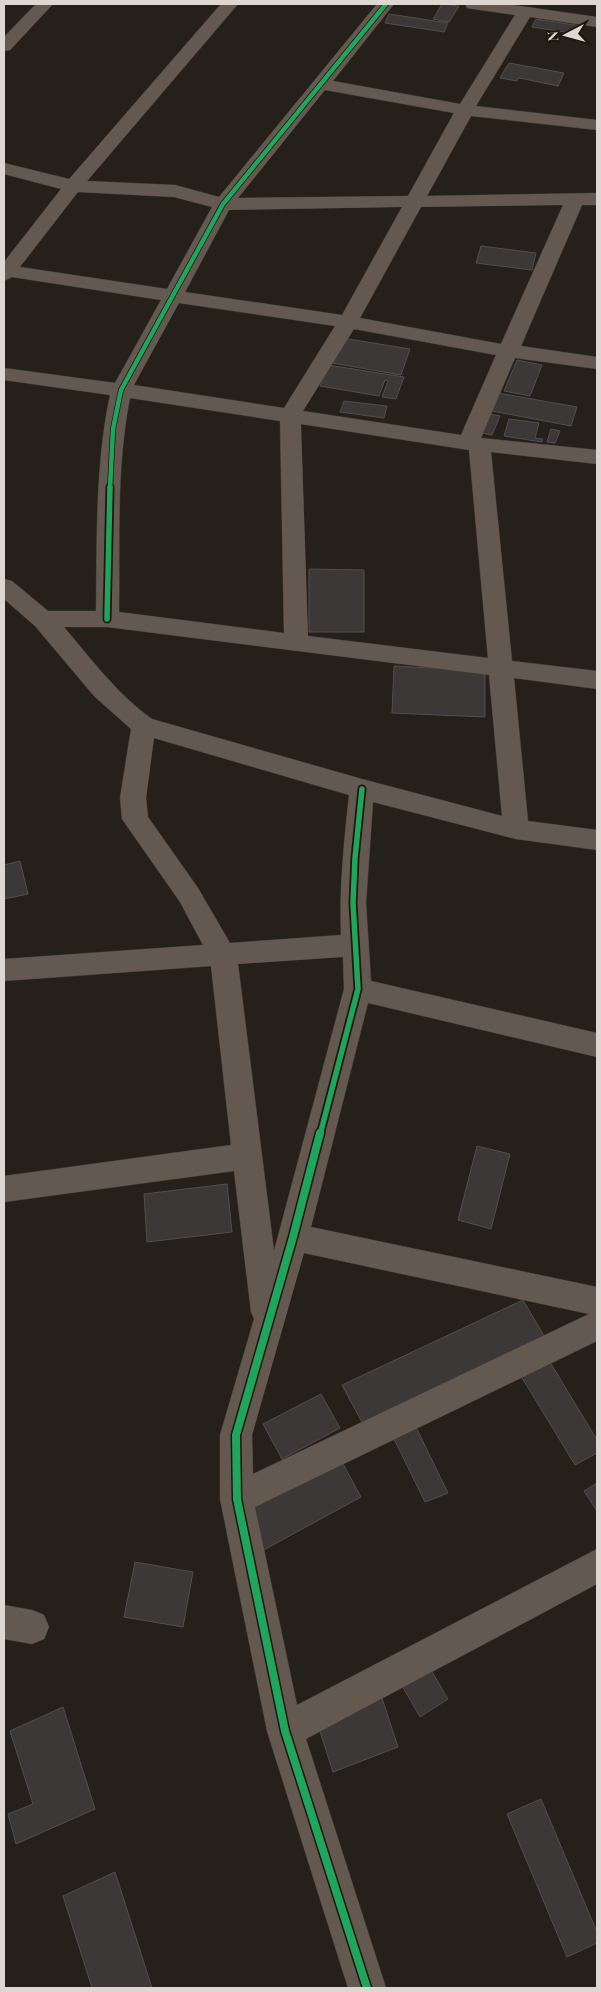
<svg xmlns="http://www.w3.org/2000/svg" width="601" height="1992" viewBox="0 0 601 1992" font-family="'Playfair Display',serif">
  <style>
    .building { fill: #3c3838; stroke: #514e4e }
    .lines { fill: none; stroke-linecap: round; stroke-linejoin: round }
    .minor-casing { stroke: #3f3a35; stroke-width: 1 }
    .minor { fill: #635950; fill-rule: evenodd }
    .cycleway-far2-casing { stroke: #20170e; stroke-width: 6 }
    .cycleway-far1-casing { stroke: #20170e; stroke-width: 9 }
    .cycleway-casing { stroke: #20170e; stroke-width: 11 }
    .cycleway-far2 { stroke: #20a55d; stroke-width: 4.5 }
    .cycleway-far1 { stroke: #20a55d; stroke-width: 5.5 }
    .cycleway { stroke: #20a55d; stroke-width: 8 }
  </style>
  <rect width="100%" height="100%" fill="#26201b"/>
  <path class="building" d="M 442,4 L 459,6 L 449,22 L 433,19 Z
    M 389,14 L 448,23 L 444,32 L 385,23 Z
    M 536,19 L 581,26 L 578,34 L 532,27 Z
    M 509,63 L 564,73 L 558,86 L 519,78 L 517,81 L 500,78 Z
    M 481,246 L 536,253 L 532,270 L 476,263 Z
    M 342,338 L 410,349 L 401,375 L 332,363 Z
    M 517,360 L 542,365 L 530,396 L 504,391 Z
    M 328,365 L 404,377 L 396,399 L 382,397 L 388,381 L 385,380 L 379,396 L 320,386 Z
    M 498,393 L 577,407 L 571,426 L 492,411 Z
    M 344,401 L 387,406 L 384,418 L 340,412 Z
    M 490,414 L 500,416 L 492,435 L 482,433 Z
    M 509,419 L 539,423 L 535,438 L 543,439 L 542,442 L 504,436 Z
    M 551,429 L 560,431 L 555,443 L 547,442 Z
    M 309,569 L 364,570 L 364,632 L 309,632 Z
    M 394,666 L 485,671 L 485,717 L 392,713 Z
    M 20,861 L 28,894 L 4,899 L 4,865 Z
    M 477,1146 L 510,1154 L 491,1229 L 458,1220 Z
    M 227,1184 L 232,1232 L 147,1242 L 144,1194 Z
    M 523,1300 L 547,1341 L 365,1428 L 342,1385 Z
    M 550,1362 L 597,1440 L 597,1453 L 575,1465 L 521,1376 Z
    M 321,1394 L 340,1428 L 282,1459 L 263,1424 Z
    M 415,1425 L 448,1493 L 425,1502 L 392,1435 Z
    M 342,1462 L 361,1497 L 260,1552 L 241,1514 Z
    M 597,1483 L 597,1511 L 584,1491 Z
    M 135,1562 L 193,1572 L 183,1627 L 124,1617 Z
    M 428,1665 L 448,1699 L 420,1717 L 400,1682 Z
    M 382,1698 L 398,1747 L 333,1772 L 317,1722 Z
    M 63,1707 L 95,1809 L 16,1844 L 8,1814 L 33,1804 L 10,1731 Z
    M 541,1799 L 597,1932 L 597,1943 L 567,1957 L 507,1814 Z
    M 115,1872 L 152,1988 L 92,1988 L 63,1896 Z"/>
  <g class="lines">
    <g class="minor-casing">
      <path id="minor" d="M 36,4 L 53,4 L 10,50 L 4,51 L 4,37 Z
        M 221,4 L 238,4 L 87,181 L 175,185 L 219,197 L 377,4 L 394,4 L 333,81 L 460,104 L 515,15 L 473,9 L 467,8 L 465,4 L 506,4 L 597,17 L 597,27 L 530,17 L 476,106 L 597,120 L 597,130 L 471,116 L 427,196 L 597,193 L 597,205 L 582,205 L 521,346 L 597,357 L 597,369 L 515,358 L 481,438 L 597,450 L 597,464 L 491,452 L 512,661 L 597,671 L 597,689 L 514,678 L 528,821 L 597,830 L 597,850 L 516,839 L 373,802 L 366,903 L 371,981 L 597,1033 L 597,1057 L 368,1003 L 311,1227 L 597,1287 L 597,1341 L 255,1507 L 297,1705 L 597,1549 L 597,1584 L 306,1739 L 386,1988 L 348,1988 L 267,1731 L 220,1499 L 220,1435 L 254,1319 L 251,1312 L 234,1171 L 4,1202 L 4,1176 L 231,1145 L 211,966 L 4,981 L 4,959 L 203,945 L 180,902 L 122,819 L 120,798 L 131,729 L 94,696 L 35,626 L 4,599 L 4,579 L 12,581 L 48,611 L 96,611 C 97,539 95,466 110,395 L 4,380 L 4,368 L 115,383 L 161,300 L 12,277 L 4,281 L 4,262 L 61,189 L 4,174 L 4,163 L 69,179 ZM 325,90 L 454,113 L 408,196 L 238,198 ZM 78,192 L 174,197 L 212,207 L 167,289 L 20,267 ZM 563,205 L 501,344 L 360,318 L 421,207 ZM 402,207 L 342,315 L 185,292 L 229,210 ZM 179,303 L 335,326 L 284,408 L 134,385 ZM 354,329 L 496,355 L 461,435 L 303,411 ZM 130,398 L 280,421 L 284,633 L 119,612 C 120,541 116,468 130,398 ZM 301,424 L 469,450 L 488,658 L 308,636 ZM 64,627 L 107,627 L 489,675 L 502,816 L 362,779 L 152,719 C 117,694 92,660 64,627 ZM 154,738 L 349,795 C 344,842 339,888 341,935 L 230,943 L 198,888 L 148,817 L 146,798 ZM 343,957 L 344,989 L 274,1251 L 238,964 ZM 304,1253 L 589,1314 L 253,1474 L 252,1435 Z
        M 4,1605 L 32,1610 L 44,1615 L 49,1627 L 44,1639 L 32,1644 L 4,1639 Z"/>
    </g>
    <use href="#minor" class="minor"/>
    <g class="cycleway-far2-casing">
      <path id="cycleway-far2" d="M 110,488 L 113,429 L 121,390 L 223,204 L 386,4"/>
    </g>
    <g class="cycleway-far1-casing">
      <path id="cycleway-far1" d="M 107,619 L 110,487
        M 320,1135 L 358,989 L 353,903 L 355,858 L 362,789"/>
    </g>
    <g class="cycleway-casing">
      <path id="cycleway" d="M 320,1133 L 293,1237 L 236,1435 L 237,1499 L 285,1731 L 367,1988"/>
    </g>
    <use href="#cycleway-far2" class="cycleway-far2"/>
    <use href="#cycleway-far1" class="cycleway-far1"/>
    <use href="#cycleway" class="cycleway"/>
  </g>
  <rect width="601" height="1992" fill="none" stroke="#ded7d1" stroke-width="10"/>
  <g transform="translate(566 35) rotate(264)" stroke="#20170e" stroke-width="4" paint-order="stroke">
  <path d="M0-4L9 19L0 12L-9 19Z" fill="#ded7d1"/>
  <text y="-8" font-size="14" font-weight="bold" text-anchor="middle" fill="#ded7d1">N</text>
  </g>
</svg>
